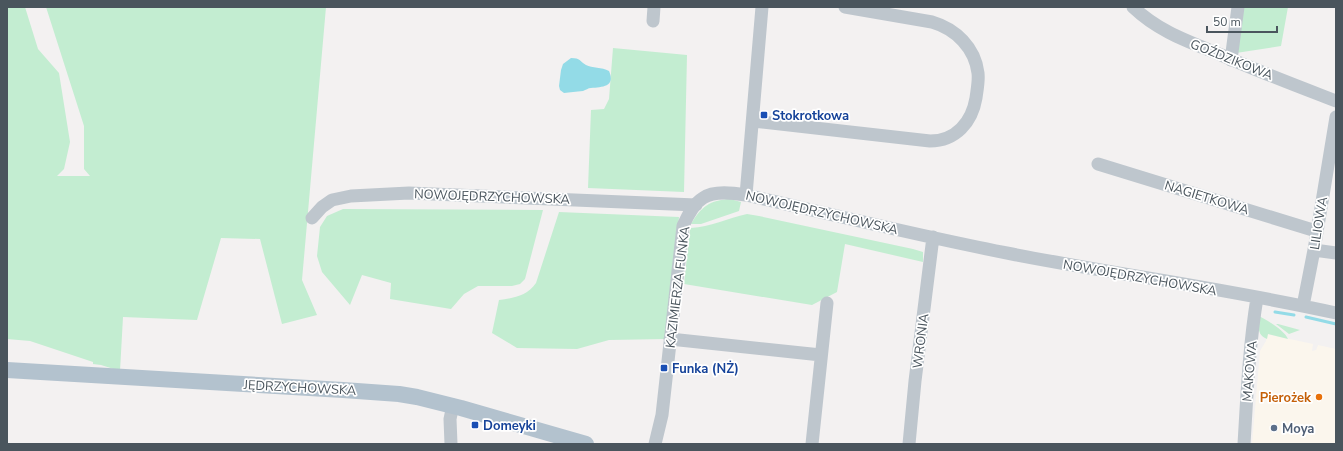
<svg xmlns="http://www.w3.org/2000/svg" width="1343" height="451" viewBox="0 0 1343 451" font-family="'Nunito Sans',sans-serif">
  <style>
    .commercial { fill: #fbf6ed }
    .green { fill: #c3edd1 }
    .water { fill: #93dbe7 }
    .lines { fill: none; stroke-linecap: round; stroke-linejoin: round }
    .stream { stroke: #93dbe7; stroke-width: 3 }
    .minor { stroke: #bec6cd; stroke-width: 13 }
    .major { stroke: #b3c2ce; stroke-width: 16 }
    .transit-dot { fill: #1a4fb4; stroke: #fff; stroke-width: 1.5 }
    .food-dot { fill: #e8710a; stroke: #fff; stroke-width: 1.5 }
    .service-dot { fill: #5c6f8a; stroke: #fff; stroke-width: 1.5 }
    .labels { text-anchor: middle; stroke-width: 3.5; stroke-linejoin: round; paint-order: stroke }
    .street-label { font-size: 13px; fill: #4a555d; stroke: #fff }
    .transit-label { font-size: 13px; font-weight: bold; fill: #164399; stroke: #fff; text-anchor: start }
    .food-label { font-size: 13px; font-weight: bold; fill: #c56008; stroke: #fff; text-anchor: end }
    .service-label { font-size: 13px; font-weight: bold; fill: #4e5e75; stroke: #fff; text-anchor: start }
  </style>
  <rect width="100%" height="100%" fill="#f3f1f1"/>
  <path class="commercial" d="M 1267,334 L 1313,344 L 1312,351 L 1316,350 L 1318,345 L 1336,349 L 1336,444 L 1252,444 L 1260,351 L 1266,341 Z"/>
  <path class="green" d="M 7,7 L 25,7 L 38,49 L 59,73 L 70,142 L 64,169 L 57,176 L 90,176 L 84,169 L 84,126 L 46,7 L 326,7 L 302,280 L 317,315 L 282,324 L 260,239 L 221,238 L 197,320 L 123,317 L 120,371 L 101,365 L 93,364 L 93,362 L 30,341 L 7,339 Z
    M 1242,7 L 1288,7 L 1281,46 L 1236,53 Z
    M 613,48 L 687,55 L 684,192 L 588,188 L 591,110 L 604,109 L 609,99 Z
    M 730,199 L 741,202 L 739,211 L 701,224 L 691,224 C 701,207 710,200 730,199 Z
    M 343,209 L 543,210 L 525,279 L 520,284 L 512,286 L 478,286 L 464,294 L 451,309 L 390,299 L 391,283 L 362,275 L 350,305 L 322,272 L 317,256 L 320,227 L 327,216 Z
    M 559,212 L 679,217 L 666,339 L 609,340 L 577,349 L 517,348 L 492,333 L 499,300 C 514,298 527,296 536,283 Z
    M 747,214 L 759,216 L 913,249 L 923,252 L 923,262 L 845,244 L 837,292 L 812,305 L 684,284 L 690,229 L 691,228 C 710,227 728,218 747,214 Z
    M 1259,316 C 1267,320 1285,331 1288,339 L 1268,334 L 1267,339 C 1256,335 1259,325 1259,316 Z
    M 1276,324 L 1278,324 L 1300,330 L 1289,334 Z"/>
  <path class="water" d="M 571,58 C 581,58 579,61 586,65 C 592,68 602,67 609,71 C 616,87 602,87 591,88 C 588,88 586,90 583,91 C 576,92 570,92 564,93 L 560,90 L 559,86 L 561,70 L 563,64 Z"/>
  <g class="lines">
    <path class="stream" d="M 1275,312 L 1294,315
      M 1306,317 L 1336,324"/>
    <path class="minor" d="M 1133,7 C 1158,31 1187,41 1219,54 C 1257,71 1297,86 1336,101
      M 653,21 L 654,7
      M 1231,60 L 1238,7
      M 753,121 L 930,141 C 956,141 972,122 976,98 C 977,90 979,81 978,73 C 975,48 956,29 932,22 L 845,7
      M 1098,164 L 1316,231
      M 746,195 L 762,7
      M 312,218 L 322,207 L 332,200 L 351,196 L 409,193 L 696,205
      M 1314,250 L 1336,253
      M 1303,306 L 1314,250 L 1336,117
      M 670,339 L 821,355
      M 451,444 L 450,419 L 453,405
      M 655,444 L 662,415 L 683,226 C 687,217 693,204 703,198 C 714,190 734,193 746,195 C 835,215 923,237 1012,254 C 1120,275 1229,289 1336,313
      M 812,444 L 827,303
      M 909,444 L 915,381 L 933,237
      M 1244,444 C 1247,395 1249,346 1257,298"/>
    <path class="major" d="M 7,370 L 343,390 L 399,394 L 417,397 L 461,408 L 586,444"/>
  </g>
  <g class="transit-dot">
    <rect x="760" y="111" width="8" height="8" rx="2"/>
    <rect x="660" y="364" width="8" height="8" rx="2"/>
    <rect x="471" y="421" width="8" height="8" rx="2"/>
  </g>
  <circle class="food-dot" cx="1319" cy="397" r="4"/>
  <circle class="service-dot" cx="1274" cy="428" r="4"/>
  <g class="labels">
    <g class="street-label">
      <text transform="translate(1232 59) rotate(22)" y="5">GOŹDZIKOWA</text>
      <text transform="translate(492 196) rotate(2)" y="5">NOWOJĘDRZYCHOWSKA</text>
      <text transform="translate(1207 197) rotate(17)" y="5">NAGIETKOWA</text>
      <text transform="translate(822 212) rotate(13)" y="5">NOWOJĘDRZYCHOWSKA</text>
      <text transform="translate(1318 223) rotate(-81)" y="5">LILIOWA</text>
      <text transform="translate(1140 277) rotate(10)" y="5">NOWOJĘDRZYCHOWSKA</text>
      <text transform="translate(677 287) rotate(-83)" y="5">KAZIMIERZA FUNKA</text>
      <text transform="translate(920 341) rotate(-83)" y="5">WRONIA</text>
      <text transform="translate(1249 371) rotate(-85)" y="5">MAKOWA</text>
      <text transform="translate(300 387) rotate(3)" y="5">JĘDRZYCHOWSKA</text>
    </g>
    <g class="transit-label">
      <text x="772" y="120">Stokrotkowa</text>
      <text x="672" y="373">Funka (NŻ)</text>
      <text x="483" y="430">Domeyki</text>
    </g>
    <g class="food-label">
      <text x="1311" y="402">Pierożek</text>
    </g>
    <g class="service-label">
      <text x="1282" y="433">Moya</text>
    </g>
  </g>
  <rect width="1343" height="451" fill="none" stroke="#4a555d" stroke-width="16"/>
  <path d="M1207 26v6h70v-6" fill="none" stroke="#4a555d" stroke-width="2"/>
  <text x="1213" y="26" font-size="12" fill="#4a555d" stroke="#ffffff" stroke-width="3" paint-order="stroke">50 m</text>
</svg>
